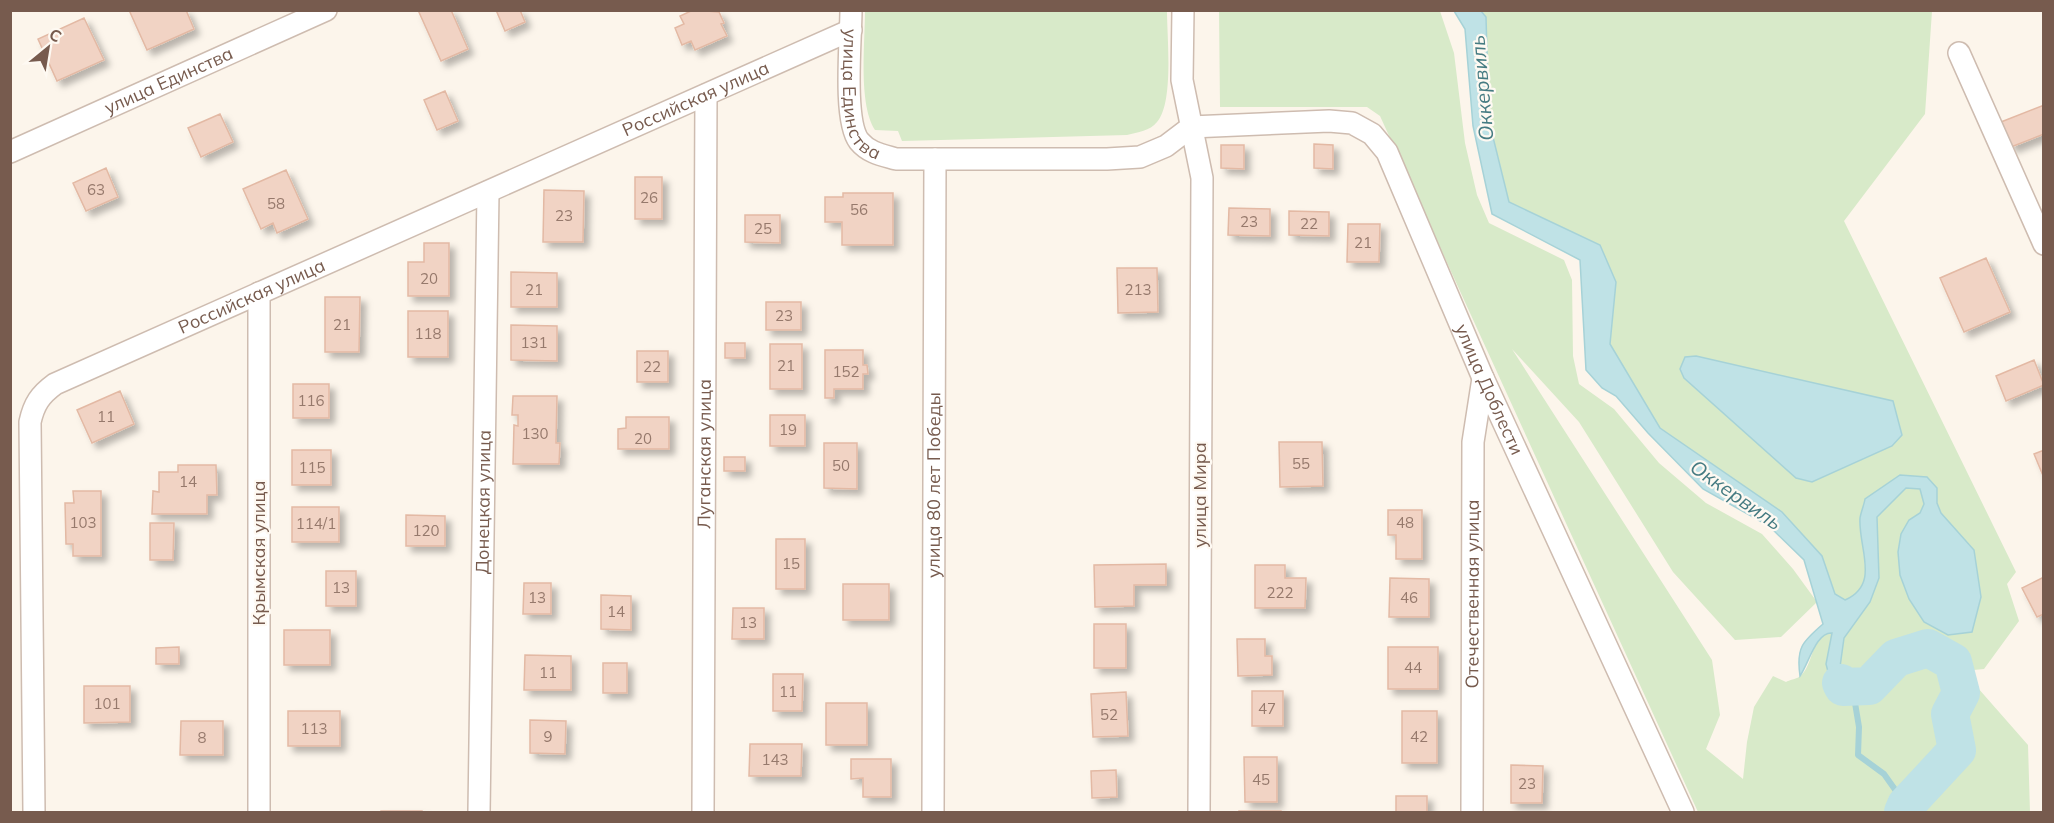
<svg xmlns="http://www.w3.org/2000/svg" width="2054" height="823" viewBox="0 0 2054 823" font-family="Mulish,sans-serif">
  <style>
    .green { fill: #d8eac9; fill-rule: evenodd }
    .water { fill: #bfe2e6; stroke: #a6d2d7; stroke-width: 1.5 }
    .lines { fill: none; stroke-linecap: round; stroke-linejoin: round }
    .stream { stroke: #a6d2d7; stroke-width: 6 }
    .river { stroke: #bfe2e6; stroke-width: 38 }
    .building { fill: #f1d3c4; stroke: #e3b9a4; stroke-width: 1.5; filter: url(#shadow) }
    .minor-casing { stroke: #cebcb0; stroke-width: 24 }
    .minor { stroke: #fff; stroke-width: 21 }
    .labels { text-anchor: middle; stroke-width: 4.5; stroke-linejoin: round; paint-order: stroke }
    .number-label { font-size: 15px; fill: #96796c }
    .street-label { font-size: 18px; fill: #775b4e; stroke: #fef9f2 }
    .water-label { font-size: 20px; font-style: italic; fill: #457b82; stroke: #fef9f2 }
  </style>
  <defs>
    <filter id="shadow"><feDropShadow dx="5.5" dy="5.5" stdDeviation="3" flood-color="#0004"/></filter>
  </defs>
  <rect width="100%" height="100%" fill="#fcf5eb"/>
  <path class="green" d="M 865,11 L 1167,11 C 1167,37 1174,103 1157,122 C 1150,131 1138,132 1127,135 L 902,141 L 898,131 L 875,130 C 858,104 865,43 865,11 Z
    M 1219,11 L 1440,11 L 1454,53 L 1465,143 L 1477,195 L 1489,223 L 1564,260 L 1572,280 L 1573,356 L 1579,384 L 1614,409 L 1659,463 L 1706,503 L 1762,534 L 1793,569 L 1817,602 L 1781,637 L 1735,640 L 1673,572 L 1579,422 L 1512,349 L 1712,660 L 1720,715 L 1706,749 L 1743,779 L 1747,742 L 1754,707 L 1773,676 L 1786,682 C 1789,680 1796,679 1799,677 C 1815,666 1810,632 1833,633 L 1826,664 L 1833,691 L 1870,673 L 1847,675 L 1840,667 L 1844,638 L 1870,602 L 1879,578 L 1877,517 L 1906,488 L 1920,489 L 1924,504 L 1920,513 L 1909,520 L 1974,550 L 1941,513 L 1937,503 L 1937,488 L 1900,475 L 1860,518 L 1866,577 L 1857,595 L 1845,600 L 1835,594 L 1822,556 L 1782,512 L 1660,428 L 1610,344 L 1616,282 L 1600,245 L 1509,202 L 1489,121 L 1486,17 L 1481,11 L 1932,11 L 1925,114 L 1844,221 L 2016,572 L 2007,584 L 2019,621 L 1984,669 L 1963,671 L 2028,745 L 2030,812 L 1698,812 L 1380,116 L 1367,107 L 1220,107 ZM 1680,369 L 1902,435 L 1892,446 L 1812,482 L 1796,478 L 1684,378 Z"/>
  <path class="water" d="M 1454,11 L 1481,11 L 1486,17 L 1489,121 L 1509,202 L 1600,245 L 1616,282 L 1610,344 L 1660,428 L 1782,512 L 1822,556 L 1835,594 L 1845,600 C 1881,584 1858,548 1860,518 C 1861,512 1864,505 1865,499 L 1900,475 L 1927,477 L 1937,488 L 1937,503 L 1941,513 L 1974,550 L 1981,597 L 1972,632 L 1948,635 L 1924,622 L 1909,599 L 1900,575 L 1898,552 L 1901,534 L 1909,520 L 1920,513 L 1924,504 L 1920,489 L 1906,488 L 1877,517 L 1879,578 L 1870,602 L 1844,638 L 1840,667 L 1847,675 L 1870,673 L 1879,664 L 1885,673 L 1873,696 L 1843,699 L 1833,691 L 1826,664 L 1832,633 C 1816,632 1809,663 1800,676 C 1796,648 1802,642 1823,624 L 1804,560 L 1769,526 L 1703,489 L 1648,433 L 1616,396 L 1602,388 L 1586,370 L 1580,260 L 1492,214 L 1473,126 L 1465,29 Z
    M 1696,356 L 1893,401 L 1902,435 L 1892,446 L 1812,482 L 1796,478 L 1684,378 L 1680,369 L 1685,357 Z"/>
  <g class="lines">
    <path class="stream" d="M 1853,691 L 1859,727 L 1858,755 L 1884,774 L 1906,805"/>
    <path class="river" d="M 1841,683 L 1843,687 L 1869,686 L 1896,658 L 1928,648 L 1953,662 L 1961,693 L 1950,714 L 1957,750 L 1906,805 L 1903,812"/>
  </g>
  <path class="building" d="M 129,10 L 186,10 L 194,29 L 147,50 Z
    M 418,10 L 451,10 L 468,49 L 441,61 Z
    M 496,10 L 520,10 L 525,22 L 505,31 Z
    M 693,10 L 719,12 L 724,23 L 721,24 L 727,36 L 695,50 L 691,41 L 682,45 L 675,28 L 684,24 L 680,16 Z
    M 84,18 L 104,60 L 57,81 L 38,39 Z
    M 445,91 L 458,121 L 437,130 L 424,100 Z
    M 2044,105 L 2044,134 L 2011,147 L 2001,122 Z
    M 220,114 L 233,142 L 201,157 L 188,128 Z
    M 1314,144 L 1333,145 L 1333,169 L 1314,168 Z
    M 1221,145 L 1244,145 L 1244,169 L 1221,168 Z
    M 106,168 L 118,197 L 86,211 L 73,183 Z
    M 286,170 L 308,219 L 277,233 L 273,223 L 261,229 L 243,189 Z
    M 635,177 L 662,177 L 662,219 L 635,219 Z
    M 544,190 L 584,191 L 583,242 L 543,242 Z
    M 843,193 L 893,193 L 893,245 L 842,245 L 842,222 L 825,222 L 825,197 L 843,197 Z
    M 1229,208 L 1270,209 L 1270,236 L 1228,235 Z
    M 1289,211 L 1329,212 L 1329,236 L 1289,235 Z
    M 745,215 L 780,215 L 780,243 L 745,242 Z
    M 1348,224 L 1380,224 L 1379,262 L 1347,262 Z
    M 424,243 L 449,243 L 449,296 L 408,296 L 408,262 L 424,262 Z
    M 1986,258 L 2010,312 L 1964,332 L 1940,278 Z
    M 1117,268 L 1157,268 L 1158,312 L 1118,313 Z
    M 511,272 L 557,273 L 557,307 L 511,307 Z
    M 325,297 L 360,297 L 359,352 L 325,352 Z
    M 766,302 L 801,302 L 801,330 L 766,330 Z
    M 408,311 L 448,311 L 448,357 L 408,357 Z
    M 511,325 L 557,326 L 557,361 L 511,360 Z
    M 725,343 L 745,343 L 745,358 L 725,358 Z
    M 770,344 L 802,344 L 802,389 L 770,389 Z
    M 825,350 L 863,350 L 863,365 L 867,365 L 868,374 L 863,374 L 863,389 L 834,389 L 834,398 L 825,398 Z
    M 637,351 L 668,351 L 668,382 L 637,382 Z
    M 2034,360 L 2044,385 L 2006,401 L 1996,376 Z
    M 293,384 L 329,384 L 329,418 L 293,418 Z
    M 120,391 L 134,424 L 92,443 L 77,410 Z
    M 513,396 L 557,396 L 556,443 L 560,443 L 559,464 L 513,464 L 514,425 L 518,426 L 518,415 L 512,415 Z
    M 770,415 L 805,415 L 805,446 L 770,446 Z
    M 626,417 L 669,417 L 669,449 L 618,449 L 618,429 L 626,428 Z
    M 1279,442 L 1322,442 L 1323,486 L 1280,487 Z
    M 824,443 L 857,443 L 857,489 L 824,488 Z
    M 292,450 L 331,450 L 331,485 L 292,485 Z
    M 2044,450 L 2044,478 L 2034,454 Z
    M 724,457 L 745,457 L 745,471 L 724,471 Z
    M 178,465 L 216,465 L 217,495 L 207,495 L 207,514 L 152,514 L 153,491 L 159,492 L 159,472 L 178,472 Z
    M 73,491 L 101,491 L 101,556 L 73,556 L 73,544 L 66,544 L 65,503 L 74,503 Z
    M 292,507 L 339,507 L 339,542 L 292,542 Z
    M 1388,510 L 1422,510 L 1422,559 L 1396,559 L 1396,535 L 1388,535 Z
    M 406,515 L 445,516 L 445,546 L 406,546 Z
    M 150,523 L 174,523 L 173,560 L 150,560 Z
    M 776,539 L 805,539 L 805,589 L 776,589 Z
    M 1166,564 L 1166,585 L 1134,585 L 1134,606 L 1095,607 L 1094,565 Z
    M 1255,565 L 1285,565 L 1285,578 L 1306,578 L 1305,608 L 1255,608 Z
    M 326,571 L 356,571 L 356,606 L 326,606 Z
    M 2044,577 L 2044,614 L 2037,617 L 2022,588 Z
    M 1390,578 L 1429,579 L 1429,617 L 1389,617 Z
    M 524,583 L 551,583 L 551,614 L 523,614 Z
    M 843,584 L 889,584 L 889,620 L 843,620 Z
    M 601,595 L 631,596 L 631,630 L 601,629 Z
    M 733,608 L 764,608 L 764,639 L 732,639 Z
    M 1094,624 L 1126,624 L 1126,668 L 1094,668 Z
    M 284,630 L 330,630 L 330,665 L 284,665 Z
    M 1237,639 L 1265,639 L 1265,656 L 1272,656 L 1272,675 L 1238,676 Z
    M 179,647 L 179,664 L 156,664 L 156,648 Z
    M 1388,647 L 1438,647 L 1438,689 L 1388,689 Z
    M 525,655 L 571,656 L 571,690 L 524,690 Z
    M 603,663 L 627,663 L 627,693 L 603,693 Z
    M 773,674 L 803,674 L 802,711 L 773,711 Z
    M 84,686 L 130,686 L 130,722 L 84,723 Z
    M 1252,691 L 1283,691 L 1283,726 L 1252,726 Z
    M 1126,692 L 1128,736 L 1093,737 L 1091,694 Z
    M 826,703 L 867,703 L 867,745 L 826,745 Z
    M 288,711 L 340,711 L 340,746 L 288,746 Z
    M 1402,711 L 1437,711 L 1437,763 L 1402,763 Z
    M 530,720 L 566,721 L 565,754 L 530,753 Z
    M 181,721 L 223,721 L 223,755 L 180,755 Z
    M 750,744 L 802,744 L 801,776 L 749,776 Z
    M 1244,757 L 1277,757 L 1277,802 L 1245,802 Z
    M 851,759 L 891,759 L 891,797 L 863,797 L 863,778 L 851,779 Z
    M 1511,765 L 1543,766 L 1542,803 L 1511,803 Z
    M 1116,770 L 1117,797 L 1092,798 L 1091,771 Z
    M 1396,796 L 1427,796 L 1427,812 L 1396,812 Z
    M 381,811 L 422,811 L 422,812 L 381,812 Z
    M 1239,811 L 1281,811 L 1281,812 L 1239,812 Z"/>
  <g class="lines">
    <g class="minor-casing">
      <g id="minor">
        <path id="s1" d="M 851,10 C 851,39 843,120 859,141 C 869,153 882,155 896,159 L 1107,159 L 1140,157 L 1166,146 L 1191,127 L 1329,121 L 1352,123 L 1372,134 L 1387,152 L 1483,378 L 1683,812"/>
        <path d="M 1183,10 L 1182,80 L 1202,178 L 1199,812"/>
        <path d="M 1959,53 L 2044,244"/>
        <path id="s2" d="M 10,152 L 326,10"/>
        <path id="s3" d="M 34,812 L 30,422 C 34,404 40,395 55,384 L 851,30"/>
        <path d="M 259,812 L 259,293"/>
        <path id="s4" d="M 479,812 L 488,192"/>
        <path id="s5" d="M 703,812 L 706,95"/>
        <path id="s6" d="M 933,812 L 935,159"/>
        <path id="s7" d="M 1472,812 L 1473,442 L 1483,378"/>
      </g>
    </g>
    <use href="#minor" class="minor"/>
  </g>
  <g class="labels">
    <g class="number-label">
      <text x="96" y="195">63</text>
      <text x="649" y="203">26</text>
      <text x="276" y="209">58</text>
      <text x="859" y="215">56</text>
      <text x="564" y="221">23</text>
      <text x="1249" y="227">23</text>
      <text x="1309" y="229">22</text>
      <text x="763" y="234">25</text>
      <text x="1363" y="248">21</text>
      <text x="429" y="284">20</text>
      <text x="534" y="295">21</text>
      <text x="1138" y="295">213</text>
      <text x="784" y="321">23</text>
      <text x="342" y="330">21</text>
      <text x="428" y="339">118</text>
      <text x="534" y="348">131</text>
      <text x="786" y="371">21</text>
      <text x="652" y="372">22</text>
      <text x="846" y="377">152</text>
      <text x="311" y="406">116</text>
      <text x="106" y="422">11</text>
      <text x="788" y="435">19</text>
      <text x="535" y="439">130</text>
      <text x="643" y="444">20</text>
      <text x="1301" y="469">55</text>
      <text x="841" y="471">50</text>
      <text x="312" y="473">115</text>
      <text x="188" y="487">14</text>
      <text x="83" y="528">103</text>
      <text x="1405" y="528">48</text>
      <text x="316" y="529">114/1</text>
      <text x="426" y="536">120</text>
      <text x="791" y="569">15</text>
      <text x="341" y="593">13</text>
      <text x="1280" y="598">222</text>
      <text x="537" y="603">13</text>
      <text x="1409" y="603">46</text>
      <text x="616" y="617">14</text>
      <text x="748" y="628">13</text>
      <text x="1413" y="673">44</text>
      <text x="548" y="678">11</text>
      <text x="788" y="697">11</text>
      <text x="107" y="709">101</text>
      <text x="1267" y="714">47</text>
      <text x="1109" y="720">52</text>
      <text x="314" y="734">113</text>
      <text x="548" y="742">9</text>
      <text x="1419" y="742">42</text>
      <text x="202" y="743">8</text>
      <text x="775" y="765">143</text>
      <text x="1261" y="785">45</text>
      <text x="1527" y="789">23</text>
    </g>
    <g class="street-label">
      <text dy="6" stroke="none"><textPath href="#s2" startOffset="174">улица Единства</textPath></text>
      <text dy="6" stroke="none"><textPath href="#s1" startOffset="88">улица Единства</textPath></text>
      <text dy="6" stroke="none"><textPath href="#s3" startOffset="1138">Российская улица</textPath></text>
      <text dy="6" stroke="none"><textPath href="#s3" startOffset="652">Российская улица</textPath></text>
      <text dy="6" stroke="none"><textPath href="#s1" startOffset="944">улица Доблести</textPath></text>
      <text dy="6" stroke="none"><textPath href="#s5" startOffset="358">Луганская улица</textPath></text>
      <text dy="6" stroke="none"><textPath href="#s6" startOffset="327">улица 80 лет Победы</textPath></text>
      <text transform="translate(1200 495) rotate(-90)" y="6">улица Мира</text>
      <text dy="6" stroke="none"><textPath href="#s4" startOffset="310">Донецкая улица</textPath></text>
      <text transform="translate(259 553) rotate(-90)" y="6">Крымская улица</text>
      <text dy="6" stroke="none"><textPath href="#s7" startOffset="218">Отечественная улица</textPath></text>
    </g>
    <g class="water-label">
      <text transform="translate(1482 88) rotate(-95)" y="7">Оккервиль</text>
      <text transform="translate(1736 495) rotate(35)" y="7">Оккервиль</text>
    </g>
  </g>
  <rect width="2054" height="823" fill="none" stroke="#775b4e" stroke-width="24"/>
  <g transform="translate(48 48) rotate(30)" stroke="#fef9f2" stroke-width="4.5" paint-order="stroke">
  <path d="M0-4.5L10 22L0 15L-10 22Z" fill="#775b4e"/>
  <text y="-9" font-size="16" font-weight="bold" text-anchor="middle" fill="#775b4e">С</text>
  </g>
</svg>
